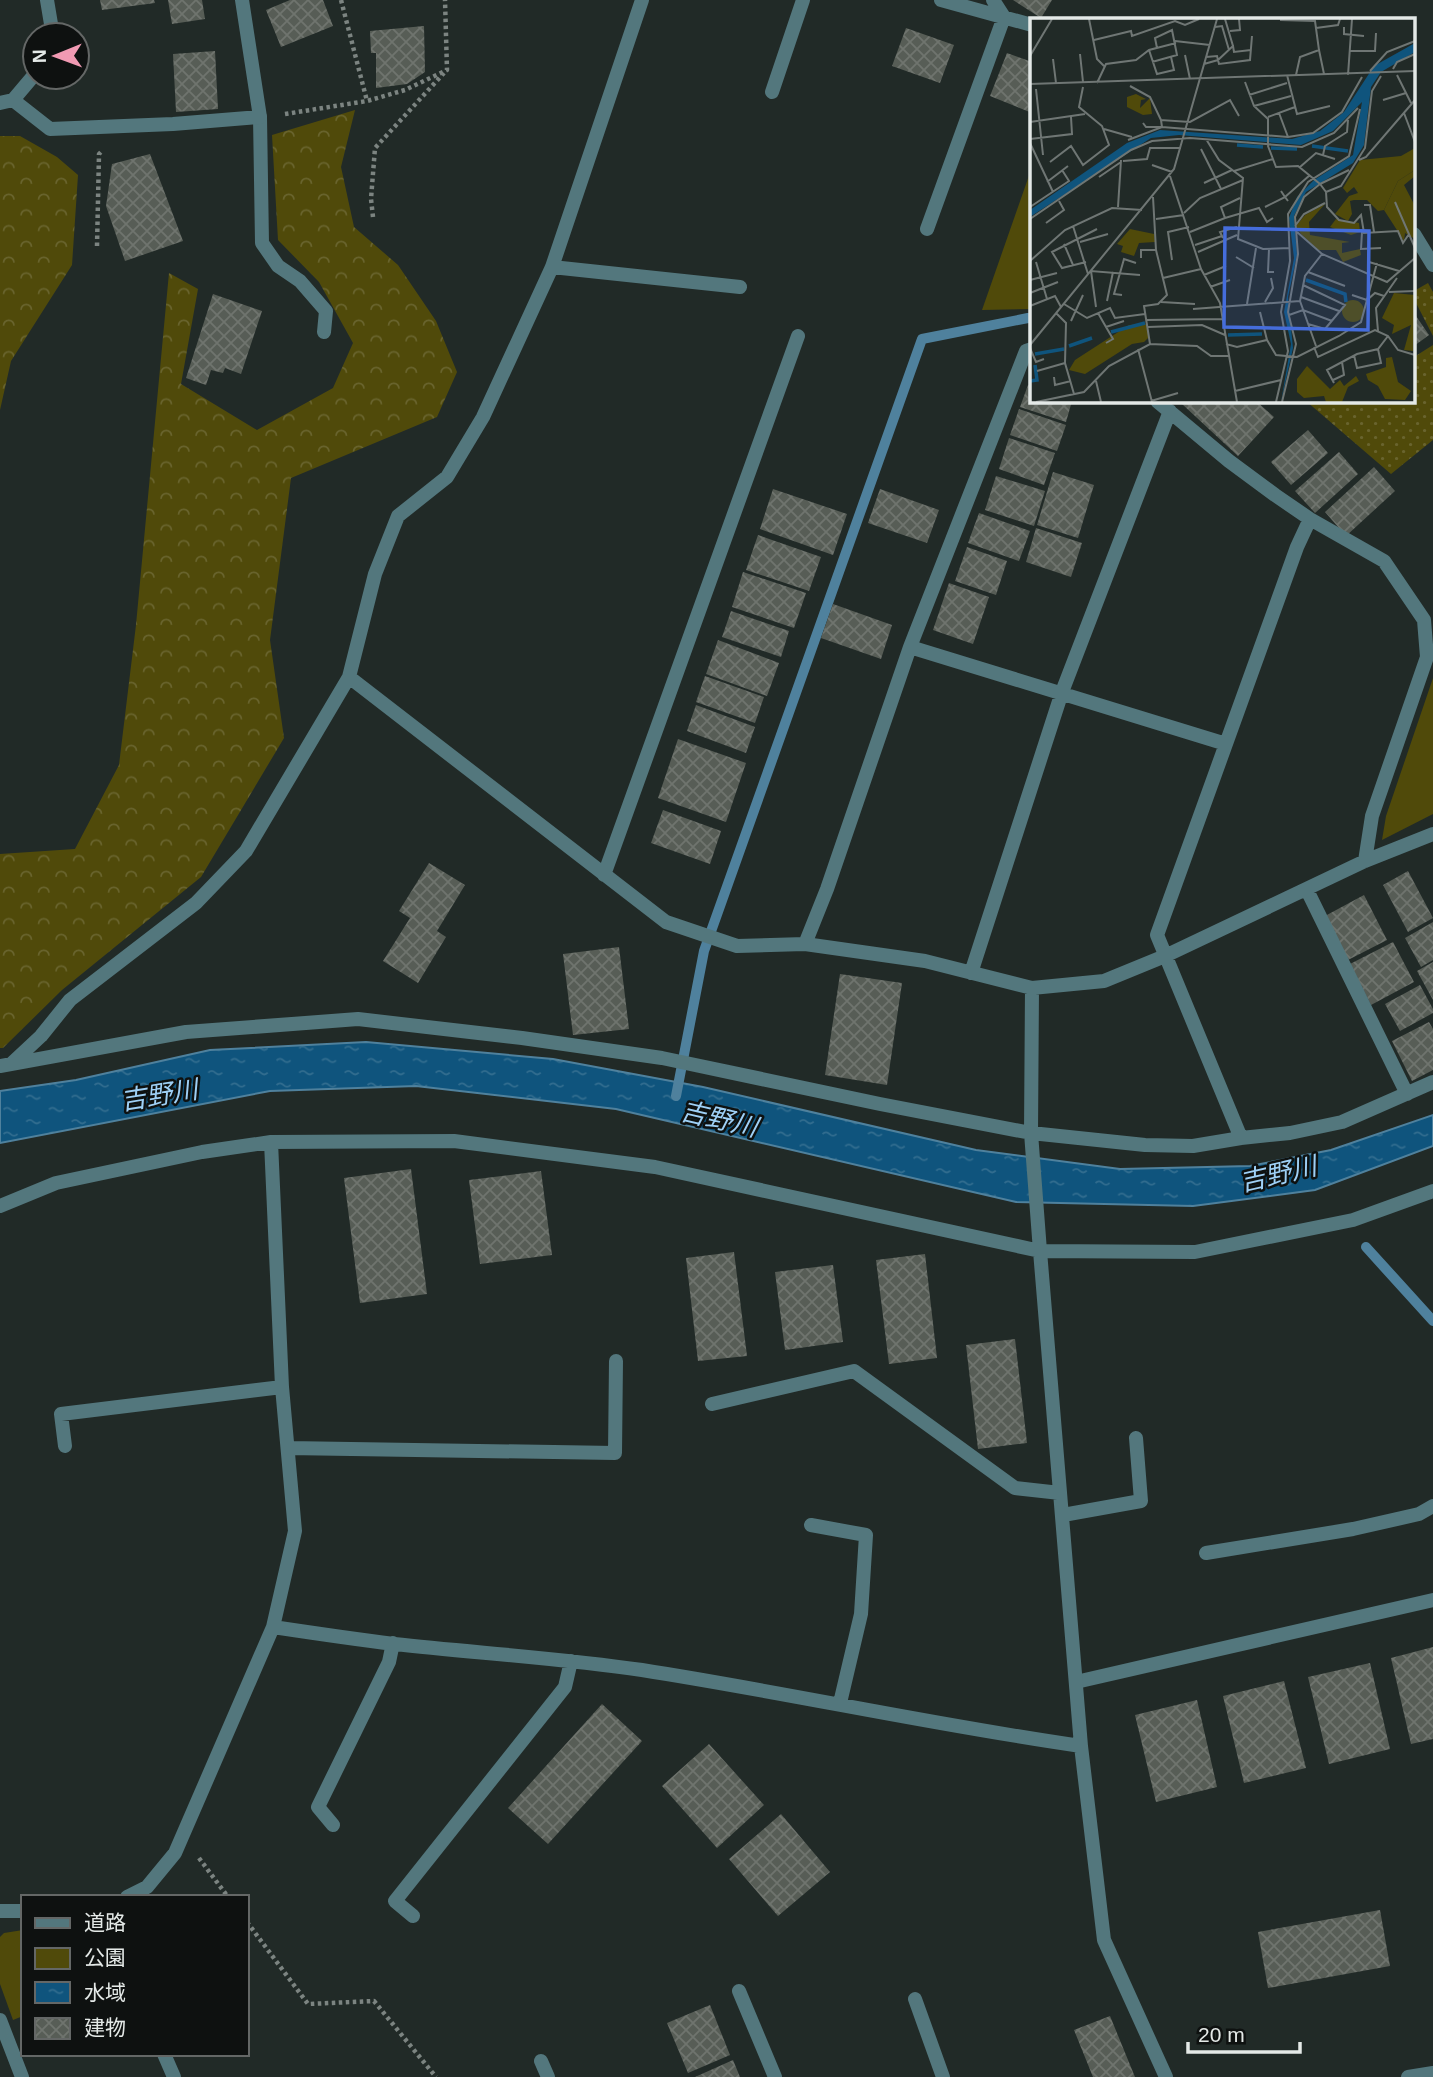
<svg xmlns="http://www.w3.org/2000/svg" width="1433" height="2077" viewBox="0 0 1433 2077" font-family="Helvetica,'Noto Sans JP',sans-serif">
  <style>
    .grass { fill: url(#grass-dots) }
    .forest { fill: url(#forest-crowns) }
    .green { fill: #504a0a }
    .water { fill: url(#water-ripples); stroke: #4f819d; stroke-width: 2 }
    .lines { fill: none; stroke-linecap: round; stroke-linejoin: round }
    .stream { stroke: #4f819d; stroke-width: 10 }
    .building { fill: url(#building-cross-hatch) }
    .path { stroke: #7c8481; stroke-width: 4.5; stroke-dasharray: 3.5 3.5; stroke-linecap: butt }
    .service { stroke: #53777d; stroke-width: 14 }
    .minor { stroke: #53777d; stroke-width: 14 }
    .labels { text-anchor: middle; stroke-width: 5; stroke-linejoin: round; paint-order: stroke }
    .water-label { font-size: 26px; font-style: italic; fill: #9ed0f6; stroke: #0e1110 }
    .inset-river { fill: none; stroke: #0f547d; stroke-width: 3.5 }
    .inset-road { fill: none; stroke: #6f7674; stroke-width: 2 }
    .view { fill: #456ddb; fill-opacity: 0.15; stroke: #456ddb; stroke-width: 3.5 }
    .inset-edge { fill: none; stroke: #e4e9e7; stroke-width: 3.5 }
  </style>
  <defs>
    <pattern id="grass-dots" width="8" height="8" patternUnits="userSpaceOnUse" patternTransform="scale(1.75)"><rect width="8" height="8" fill="#504a0a"/><path d="M2 2h.1M6 6h.1" fill="none" stroke="#69642e" stroke-width="1.8" stroke-linecap="round"/></pattern>
    <pattern id="forest-crowns" width="20" height="18" patternUnits="userSpaceOnUse" patternTransform="scale(1.75)"><rect width="20" height="18" fill="#504a0a"/><path d="M2 6a3 3 0 1 1 6 0M12 15a3 3 0 1 1 6 0" fill="none" stroke="#69642e"/></pattern>
    <pattern id="water-ripples" width="26" height="14" patternUnits="userSpaceOnUse" patternTransform="scale(1.75)"><rect width="26" height="14" fill="#0f547d"/><path d="M2 4q2-2 4 0t4 0M15 11q2-2 4 0t4 0" fill="none" stroke="#326d8f"/></pattern>
    <pattern id="building-cross-hatch" width="8" height="8" patternUnits="userSpaceOnUse" patternTransform="scale(1.75)"><rect width="8" height="8" fill="#575d56"/><path d="M0 0l8 8M0 8l8-8" fill="none" stroke="#6f746e"/></pattern>
  </defs>
  <rect width="100%" height="100%" fill="#212a27"/>
  <path class="grass" d="M 1428,283 L 1433,292 L 1433,336 L 1414,299 L 1414,291 Z
    M 1433,345 L 1433,440 L 1391,474 L 1306,401 L 1414,401 L 1414,357 Z"/>
  <path class="forest" d="M 355,110 L 341,167 L 354,227 L 398,265 L 436,321 L 457,372 L 437,417 L 291,478 L 270,640 L 284,738 L 201,877 L 62,990 L 3,1048 L 0,1048 L 0,854 L 75,849 L 119,765 L 136,625 L 169,273 L 198,289 L 181,384 L 257,430 L 333,388 L 353,343 L 319,282 L 278,240 L 272,135 Z
    M 0,136 L 20,136 L 57,157 L 78,175 L 72,265 L 11,361 L 0,410 Z"/>
  <path class="green" d="M 1032,167 L 1032,309 L 982,310 Z
    M 1433,678 L 1433,814 L 1382,840 L 1386,816 Z
    M 23,1930 L 23,2016 L 13,2020 L 0,1984 L 0,1937 L 4,1933 Z"/>
  <path class="water" d="M 366,1042 L 553,1059 L 703,1087 L 976,1150 L 1120,1169 L 1250,1166 L 1331,1150 L 1433,1115 L 1433,1146 L 1315,1190 L 1193,1206 L 1016,1202 L 616,1109 L 416,1086 L 270,1091 L 0,1143 L 0,1091 L 76,1080 L 210,1050 Z"/>
  <g class="lines">
    <path class="stream" d="M 676,1096 L 704,951 L 922,339 L 1028,318
      M 1366,1247 L 1433,1321"/>
  </g>
  <path class="building" d="M 100,0 L 154,0 L 155,3 L 102,10 Z
    M 168,0 L 202,0 L 205,19 L 172,24 Z
    M 290,0 L 323,0 L 333,26 L 281,47 L 266,10 Z
    M 1013,0 L 1052,0 L 1041,18 Z
    M 424,26 L 425,72 L 407,84 L 376,88 L 376,53 L 371,53 L 370,31 Z
    M 906,28 L 954,45 L 940,83 L 892,66 Z
    M 215,51 L 218,109 L 176,112 L 173,54 Z
    M 1007,53 L 1032,62 L 1032,113 L 990,96 Z
    M 150,154 L 183,241 L 125,261 L 106,206 L 112,164 Z
    M 213,294 L 262,311 L 241,374 L 225,368 L 223,373 L 211,370 L 206,385 L 186,378 Z
    M 1414,313 L 1429,335 L 1414,346 Z
    M 1028,385 L 1032,387 L 1032,401 L 1072,401 L 1066,422 L 1020,407 Z
    M 1185,401 L 1256,401 L 1274,417 L 1238,456 L 1182,404 Z
    M 1019,409 L 1066,425 L 1057,451 L 1010,435 Z
    M 1308,430 L 1328,453 L 1291,485 L 1271,462 Z
    M 1009,438 L 1055,453 L 1044,485 L 999,469 Z
    M 1339,452 L 1358,474 L 1315,513 L 1295,491 Z
    M 1374,467 L 1395,491 L 1346,536 L 1325,512 Z
    M 1053,472 L 1094,485 L 1078,538 L 1037,525 Z
    M 996,476 L 1045,491 L 1034,526 L 985,510 Z
    M 773,489 L 847,514 L 833,555 L 760,529 Z
    M 880,489 L 939,510 L 927,543 L 868,523 Z
    M 979,513 L 1030,531 L 1019,561 L 968,543 Z
    M 1036,528 L 1082,543 L 1071,577 L 1026,562 Z
    M 758,535 L 821,557 L 809,591 L 746,570 Z
    M 967,547 L 1007,561 L 996,595 L 955,581 Z
    M 743,572 L 806,593 L 794,628 L 732,607 Z
    M 949,583 L 989,597 L 973,644 L 933,630 Z
    M 833,604 L 892,625 L 881,659 L 821,638 Z
    M 731,611 L 789,631 L 781,657 L 722,637 Z
    M 718,640 L 779,663 L 767,696 L 706,674 Z
    M 705,676 L 764,697 L 755,723 L 696,702 Z
    M 696,705 L 755,727 L 746,753 L 687,731 Z
    M 678,739 L 746,763 L 726,822 L 658,798 Z
    M 663,810 L 721,831 L 710,864 L 651,843 Z
    M 429,863 L 465,885 L 437,931 L 446,937 L 418,983 L 383,961 L 410,918 L 399,911 Z
    M 1408,871 L 1433,918 L 1408,932 L 1383,885 Z
    M 1364,895 L 1387,940 L 1348,960 L 1325,916 Z
    M 1433,922 L 1433,960 L 1421,967 L 1405,938 Z
    M 1393,942 L 1414,982 L 1371,1005 L 1350,964 Z
    M 619,947 L 629,1029 L 573,1035 L 563,954 Z
    M 1433,962 L 1433,1000 L 1417,971 Z
    M 840,974 L 902,983 L 887,1085 L 825,1075 Z
    M 1420,985 L 1433,1009 L 1433,1013 L 1400,1031 L 1385,1004 Z
    M 1429,1022 L 1433,1029 L 1433,1070 L 1412,1081 L 1392,1041 Z
    M 411,1169 L 427,1294 L 360,1303 L 344,1178 Z
    M 541,1171 L 552,1255 L 480,1264 L 469,1180 Z
    M 734,1252 L 747,1356 L 698,1361 L 686,1258 Z
    M 925,1254 L 937,1358 L 889,1364 L 876,1260 Z
    M 833,1265 L 843,1342 L 785,1350 L 775,1272 Z
    M 1015,1339 L 1027,1443 L 978,1449 L 966,1345 Z
    M 1433,1647 L 1433,1739 L 1411,1744 L 1391,1658 Z
    M 1370,1663 L 1390,1749 L 1329,1764 L 1308,1677 Z
    M 1284,1681 L 1306,1768 L 1244,1783 L 1223,1696 Z
    M 1197,1700 L 1217,1787 L 1156,1802 L 1135,1715 Z
    M 602,1704 L 642,1741 L 548,1844 L 508,1808 Z
    M 709,1744 L 764,1805 L 717,1848 L 662,1786 Z
    M 781,1814 L 830,1872 L 778,1916 L 729,1859 Z
    M 1380,1910 L 1390,1966 L 1268,1988 L 1258,1932 Z
    M 710,2005 L 730,2055 L 688,2073 L 667,2023 Z
    M 1110,2016 L 1135,2077 L 1093,2077 L 1074,2030 Z
    M 733,2060 L 740,2077 L 695,2077 Z"/>
  <g class="lines">
    <path class="path" d="M 341,0 L 367,101
      M 285,114 L 367,101 L 405,90 L 447,70 L 445,0
      M 373,217 L 371,199 L 375,148 L 444,73
      M 97,246 L 99,154 L 101,152
      M 199,1858 L 228,1897
      M 247,1922 L 308,2004 L 374,2001 L 436,2077"/>
    <path class="service" d="M 260,117 L 262,243 L 278,266 L 300,281 L 326,311 L 324,332
      M 1076,1682 L 1433,1600
      M 915,1999 L 943,2077"/>
    <path class="minor" d="M 47,0 L 52,30 L 50,35
      M 941,0 L 1032,25
      M 772,92 L 803,0
      M 13,100 L 50,129 L 173,124 L 260,117 L 242,0
      M 0,103 L 13,100 L 35,74
      M 927,229 L 1004,17 L 993,0
      M 1414,234 L 1433,265
      M 552,267 L 740,287
      M 1157,401 L 1229,461 L 1275,495 L 1310,519 L 1384,561 L 1424,620 L 1427,657 L 1372,816 L 1365,861
      M 910,647 L 1226,744
      M 349,677 L 666,922 L 737,946 L 805,944 L 925,961 L 1032,988 L 1104,981 L 1165,956 L 1365,861 L 1433,834
      M 604,875 L 798,336
      M 1307,890 L 1407,1094
      M 805,944 L 827,889 L 910,647 L 1026,351 L 1032,349
      M 971,973 L 1062,692 L 1170,411
      M 1032,988 L 1031,1133 L 1040,1251 L 1081,1746 L 1104,1940 L 1166,2077
      M 11,1064 L 41,1036 L 70,1000 L 196,903 L 246,851 L 349,677 L 375,574 L 398,516 L 447,477 L 483,417 L 552,267 L 642,0
      M 0,1066 L 186,1032 L 358,1019 L 522,1038 L 662,1058 L 880,1104 L 1031,1133 L 1145,1145 L 1193,1146 L 1241,1138 L 1290,1133 L 1342,1122 L 1433,1082
      M 1241,1138 L 1157,935 L 1297,547 L 1310,519
      M 0,1206 L 56,1183 L 202,1152 L 271,1142 L 454,1141 L 655,1167 L 1040,1251 L 1195,1252 L 1353,1220 L 1433,1191
      M 712,1404 L 854,1371 L 1015,1488 L 1060,1493
      M 65,1446 L 61,1414 L 282,1387
      M 288,1448 L 615,1453 L 616,1361
      M 1063,1515 L 1141,1501 L 1136,1438
      M 811,1525 L 866,1535 L 861,1614 L 840,1703
      M 1206,1553 L 1353,1529 L 1419,1514 L 1433,1506
      M 273,1627 C 313,1633 354,1639 394,1644 C 477,1653 560,1658 642,1670 C 789,1693 934,1725 1081,1746
      M 333,1825 L 318,1807 L 389,1662 L 393,1643
      M 127,1897 L 147,1887 L 175,1853 L 273,1627 L 295,1531 L 282,1387 L 271,1142
      M 0,1911 L 23,1911
      M 413,1916 L 395,1901 L 565,1687 L 571,1661
      M 739,1991 L 775,2077
      M 0,2020 L 22,2077
      M 164,2054 L 174,2077
      M 541,2061 L 548,2077
      M 1408,2077 L 1433,2073"/>
  </g>
  <g class="labels">
    <g class="water-label">
      <text transform="translate(159 1095) rotate(-9)" y="9">吉野川</text>
      <text transform="translate(719 1119) rotate(13)" y="9">吉野川</text>
      <text transform="translate(1278 1174) rotate(-13)" y="9">吉野川</text>
    </g>
  </g>
  <g transform="translate(1030 18)">
    <rect width="385" height="385" fill="#212a27"/>
    <path d="M 100,211 L 124,216 L 125,224 L 109,225 L 104,238 L 91,234 L 93,228 L 87,226 Z" fill="#504a0a"/>
    <path d="M 106,76 L 116,81 L 111,82 L 110,90 L 120,80 L 122,96 L 113,97 L 97,89 L 97,79 ZM 385,130 L 385,152 L 368,163 L 354,192 L 348,193 L 337,182 L 324,182 L 320,183 L 322,196 L 318,203 L 305,196 L 319,178 L 328,175 L 324,169 L 317,175 L 313,170 L 330,142 L 371,138 ZM 295,186 L 279,204 L 280,217 L 320,224 L 312,225 L 312,235 L 330,231 L 331,237 L 313,244 L 306,232 L 288,232 L 271,216 L 266,208 L 275,197 ZM 306,201 L 329,205 L 330,214 L 321,217 L 300,209 ZM 364,275 L 385,277 L 383,333 L 374,332 L 381,307 L 362,316 L 364,307 L 352,300 ZM 116,306 L 119,319 L 114,324 L 102,326 L 55,356 L 39,352 L 45,342 L 99,307 ZM 362,339 L 368,364 L 381,373 L 375,382 L 355,381 L 348,368 L 338,362 L 336,356 L 356,349 L 356,340 ZM 277,348 L 300,371 L 310,362 L 314,368 L 326,358 L 329,363 L 318,369 L 312,384 L 296,384 L 294,378 L 274,380 L 267,374 L 267,361 Z" fill="#504a0a"/>
    <path d="M 385,152 L 385,158 L 374,167 L 385,188 L 385,221 L 375,215 L 374,223 L 354,192 L 368,163 ZM312 293a11 11 0 1 1 22 0a11 11 0 1 1-22 0Z" fill="#504a0a"/>
    <path d="M 385,25 L 385,34 L 351,54 L 341,69 L 334,127 L 323,145 L 276,174 L 264,198 L 267,237 L 258,279 L 263,330 L 251,384 L 261,326 L 254,294 L 264,240 L 259,200 L 267,179 L 284,162 L 323,137 L 332,84 L 303,113 L 271,127 L 149,117 L 121,120 L 0,199 L 0,192 L 97,125 L 130,112 L 262,121 L 290,113 L 314,94 L 344,48 Z" fill="#0f547d"/>
    <path class="inset-river" d="M 207,127 L 233,129M 282,128 L 318,133M 241,130 L 267,131M 276,262 L 315,276 L 316,284M 81,314 L 115,305M 198,317 L 232,316M 39,328 L 62,320M 5,336 L 34,331M 0,363 L 7,362 L 5,347"/>
    <path class="inset-road" d="M 59,1 L 67,41 L 74,48M 250,2 L 285,3 L 289,32 L 270,39 L 266,57M 185,9 L 192,8 L 199,32M 314,9 L 314,16 L 334,18M 286,10 L 308,7 L 310,1M 200,13 L 210,12 L 209,1M 64,22 L 101,13 L 102,18 L 145,3 L 155,7 L 169,1M 145,23 L 180,27M 203,28 L 204,34 L 221,32M 119,32 L 127,56 L 144,52 L 141,39M 289,32 L 294,56M 320,33 L 345,33 L 346,15M 50,36 L 53,64M 155,37 L 160,61M 0,38 L 22,1M 176,39 L 187,38 L 189,46 L 220,42 L 222,18M 23,41 L 26,65M 122,44 L 147,37 L 142,12 L 125,20 L 127,30M 174,46 L 188,42 L 203,28 L 195,1M 363,51 L 367,44 L 385,36M 340,53 L 357,34 L 385,23M 257,57 L 267,96 L 300,88M 318,57 L 322,1M 367,57 L 381,85M 215,64 L 224,88 L 238,101 L 238,128 L 246,149 L 268,148 L 290,166 L 296,174 L 297,189 L 309,202 L 324,205 L 331,197 L 334,215 L 368,213 L 373,225 L 379,216M 67,65 L 76,46 L 106,42 L 119,32 L 146,25M 0,66 L 385,53M 100,68 L 120,79 L 131,102M 6,71 L 13,137M 219,77 L 257,65M 353,82 L 376,75M 224,88 L 261,78M 249,95 L 258,119M 374,95 L 385,124M 238,99 L 265,89M 0,104 L 55,96M 113,105 L 116,109 L 132,109 L 131,102 L 160,104 L 200,82 L 209,98M 74,111 L 102,119M 0,121 L 42,116 L 41,99M 176,121 L 189,142 L 213,160 L 208,221 L 233,231 L 260,230M 98,122 L 132,109 L 258,119 L 283,115 L 312,94 L 332,59M 0,125 L 23,174M 171,131 L 191,171M 293,137 L 295,128 L 317,114 L 318,102M 329,142 L 336,139 L 385,82M 93,143 L 117,141 L 120,130 L 151,130M 20,144 L 41,128 L 53,147 L 79,127 L 72,108 L 49,89 L 53,69M 122,147 L 142,154M 270,149 L 286,135 L 305,141M 204,153 L 243,141M 140,158 L 171,251 L 190,285 L 207,384M 69,159 L 91,144M 17,164 L 38,148M 174,165 L 202,152M 290,166 L 319,152M 251,173 L 255,179 L 280,157M 296,174 L 311,168 L 335,130 L 342,73 L 351,58M 210,180 L 191,189 L 195,200 L 229,190 L 237,204 L 243,200M 365,184 L 385,230M 334,187 L 340,187 L 344,214M 0,189 L 39,163 L 32,152M 88,189 L 91,142M 235,189 L 255,179 L 258,183M 154,195 L 170,180 L 213,162M 0,201 L 101,132 L 122,123 L 160,120 L 272,129 L 304,115 L 328,90M 126,201 L 154,197M 16,205 L 34,192 L 29,183M 43,208 L 58,256M 265,208 L 274,196 L 295,185M 160,214 L 195,200M 267,214 L 292,236 L 357,264 L 385,240M 332,214 L 331,231 L 351,230M 193,220 L 190,214 L 207,209M 50,224 L 78,216M 34,226 L 43,247M 165,227 L 192,218M 239,231 L 238,254 L 244,254M 168,234 L 207,217M 206,239 L 224,250M 111,240 L 111,232 L 126,232M 142,242 L 138,214 L 159,209M 0,243 L 35,212 L 82,190 L 112,192M 6,244 L 17,281M 56,244 L 32,250 L 22,234 L 67,211M 339,244 L 369,253M 278,254 L 315,268M 174,257 L 196,248M 133,260 L 171,251M 0,262 L 27,255M 273,267 L 315,287 L 295,311 L 278,306M 180,269 L 200,262M 359,274 L 385,273M 0,275 L 28,264M 92,277 L 84,276 L 94,241 L 106,245M 322,277 L 337,282 L 345,275 L 354,278M 271,279 L 309,293M 77,283 L 83,254M 131,284 L 165,286M 235,284 L 243,270 L 241,260M 34,286 L 57,300 L 80,290 L 85,300 L 115,296M 217,286 L 226,230M 0,288 L 25,278 L 31,289M 66,289 L 61,253 L 110,257M 163,291 L 270,283M 230,294 L 237,322M 26,295 L 36,305 L 35,345 L 44,376M 68,295 L 76,309 L 94,303M 259,297 L 273,292 L 302,303M 116,302 L 193,301M 41,303 L 53,277M 76,309 L 83,321 L 76,325M 118,309 L 172,307 L 195,317M 348,313 L 346,290 L 367,260M 120,326 L 114,288 L 128,286 L 137,277 L 126,232 L 123,179M 196,326 L 207,329 L 237,322 L 246,337 L 267,339 L 309,318 L 331,304 L 347,245M 0,327 L 144,151 L 187,1M 286,328 L 270,283 L 275,258 L 292,236M 284,329 L 288,339 L 345,312 L 358,318 L 368,332 L 385,337M 0,330 L 6,344 L 14,341M 108,331 L 122,384M 324,337 L 327,350 L 351,345 L 348,331M 7,353 L 35,345M 24,359 L 25,367 L 41,363M 303,362 L 314,357 L 312,344M 66,363 L 71,384M 304,365 L 297,352 L 327,336 L 348,331 L 358,318M 205,373 L 251,362M 121,383 L 148,375M 6,384 L 54,374 L 79,348 L 120,326 L 167,328 L 181,338 L 199,338M 246,384 L 258,333 L 251,294 L 260,243 L 258,196 L 278,164 L 319,138 L 330,91M 252,384 L 266,326 L 258,294 L 268,236 L 265,199 L 274,179 L 290,166"/>
    <path class="view" d="M 195,210 L 339,213 L 338,312 L 194,309 Z"/>
    <rect width="385" height="385" class="inset-edge"/>
  </g>
  <rect x="21" y="1895" width="228" height="161" fill="#0e1110" stroke="#646766" stroke-width="2"/>
  <rect x="35" y="1918" width="35" height="10" fill="#53777d" stroke="#646766" stroke-width="2"/>
  <text x="84" y="1930" font-size="21" fill="#e4e9e7">道路</text>
  <rect x="35" y="1948" width="35" height="21" fill="#504a0a" stroke="#646766" stroke-width="2"/>
  <text x="84" y="1965" font-size="21" fill="#e4e9e7">公園</text>
  <rect x="35" y="1982" width="35" height="21" fill="url(#water-ripples)" stroke="#646766" stroke-width="2"/>
  <text x="84" y="2000" font-size="21" fill="#e4e9e7">水域</text>
  <rect x="35" y="2018" width="35" height="21" fill="url(#building-cross-hatch)" stroke="#646766" stroke-width="2"/>
  <text x="84" y="2035" font-size="21" fill="#e4e9e7">建物</text>
  <g transform="translate(56 56) rotate(269)"><circle r="33" fill="#0e1110" stroke="#646766" stroke-width="2"/>
  <path d="M0-5L12 26L0 18L-12 26Z" fill="#f19ab3"/>
  <text y="-10" font-size="19" font-weight="bold" text-anchor="middle" fill="#e4e9e7">N</text>
  </g>
  <path d="M1188 2042v10h112v-10" fill="none" stroke="#e4e9e7" stroke-width="3.5"/>
  <text x="1198" y="2042" font-size="21" fill="#e4e9e7" stroke="#0e1110" stroke-width="5" paint-order="stroke">20 m</text>
</svg>
